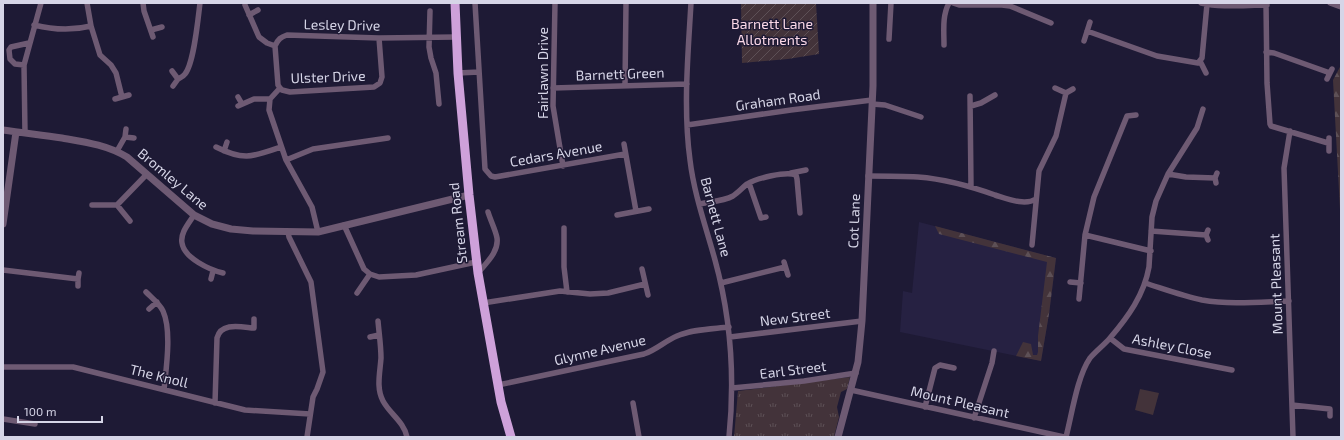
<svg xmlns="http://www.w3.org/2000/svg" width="1344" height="440" viewBox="0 0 1344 440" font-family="'Exo 2',sans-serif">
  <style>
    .built { fill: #262142 }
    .grass { fill: #43333a }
    .forest { fill: url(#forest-firs) }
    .park { fill: url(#park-tufts) }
    .garden { fill: url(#garden-furrows) }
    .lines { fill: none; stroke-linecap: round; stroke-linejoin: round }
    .minor { stroke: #6e5a73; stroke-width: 5.5 }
    .tertiary { stroke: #6e5a73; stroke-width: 7 }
    .trunk { stroke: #cea1da; stroke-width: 9 }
    .labels { text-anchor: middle; stroke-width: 3; stroke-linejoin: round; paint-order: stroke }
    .park-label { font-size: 14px; fill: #fad8e7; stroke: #1e1a35 }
    .street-label { font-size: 14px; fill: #d6d5e7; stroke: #1e1a35 }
  </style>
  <defs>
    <pattern id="forest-firs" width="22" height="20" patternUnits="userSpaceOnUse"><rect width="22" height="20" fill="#43333a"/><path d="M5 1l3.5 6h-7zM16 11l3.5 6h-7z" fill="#5d5056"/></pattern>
    <pattern id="park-tufts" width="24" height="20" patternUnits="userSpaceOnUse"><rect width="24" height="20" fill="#43333a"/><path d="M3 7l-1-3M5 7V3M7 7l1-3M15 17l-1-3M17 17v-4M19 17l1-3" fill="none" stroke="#5d5056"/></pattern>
    <pattern id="garden-furrows" width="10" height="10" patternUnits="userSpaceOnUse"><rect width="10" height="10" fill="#43333a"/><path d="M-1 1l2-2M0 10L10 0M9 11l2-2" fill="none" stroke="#5d5056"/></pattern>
  </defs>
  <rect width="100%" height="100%" fill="#1e1a35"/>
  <path class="built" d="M 919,222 L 1056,258 L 1049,314 L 1041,361 L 900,332 L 903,291 L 912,293 Z"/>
  <path class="grass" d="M 1140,389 L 1159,393 L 1153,415 L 1135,410 Z"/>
  <path class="forest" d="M 1341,65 L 1341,228 L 1333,80 Z
    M 935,226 L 1056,258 L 1049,314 L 1041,361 L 1016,356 L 1023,342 L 1031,344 L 1033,355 L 1037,355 L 1038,352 L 1038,336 L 1047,262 L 939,234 Z"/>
  <path class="park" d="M 850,377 L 847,389 L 841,392 L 837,407 L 839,417 L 834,437 L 734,437 L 738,391 Z"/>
  <path class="garden" d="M 741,3 L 816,3 L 819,54 L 788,59 L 742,63 Z"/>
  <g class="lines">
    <path class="minor" d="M 87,3 L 91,26 L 100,55 L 111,65 L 116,73 L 122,97
      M 143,3 L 144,11 L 153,37
      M 475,3 L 485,169 L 491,176 L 495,177 L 625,154
      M 555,3 L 553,106 L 563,166
      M 691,3 C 688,55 683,108 690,160 C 694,194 706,227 715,260 C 731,318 735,377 729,437
      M 953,3 L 959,5 L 1002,5 L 1010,6 L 1051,23
      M 1201,3 C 1222,8 1245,5 1267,5
      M 1266,3 L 1267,83 L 1270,124 L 1271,126 L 1328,143
      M 1330,3 L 1341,7
      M 245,5 L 259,37 L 267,43 L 275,46
      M 430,11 L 429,47 L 431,58 L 436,73 L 439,104
      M 249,15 L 258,10
      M 34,25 C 54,30 71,31 91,26
      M 151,30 L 162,27
      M 1087,31 L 1157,56 L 1198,63 L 1202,58 L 1207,4
      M 889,39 L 891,3
      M 1084,41 L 1090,22
      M 944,45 C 944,31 942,16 949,3
      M 1266,52 L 1274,53 L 1330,73
      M 1200,61 L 1206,73
      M 24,65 L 15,64 L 10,59 L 9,50 L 11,47 L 29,43
      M 172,71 L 178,79 L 173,86
      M 458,73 L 479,72
      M 178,79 C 180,78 183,77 185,74 C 194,63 198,19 200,3
      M 1327,79 L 1332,69
      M 625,85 L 626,3
      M 280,88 L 278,85 L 275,46 C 278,39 281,37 287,35 L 379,38 L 456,37
      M 280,88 L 270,99 L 269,110 L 286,160 L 312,207 L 318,232
      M 280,88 L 282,90 L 290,92 L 374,87 L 380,83 L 382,77 L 379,38
      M 553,88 L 687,84
      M 1055,88 L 1066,93
      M 970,96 L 971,187
      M 238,97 L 242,104
      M 115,99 L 129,95
      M 872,104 L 885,105 L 921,117
      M 238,106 L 254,99 L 270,99
      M 971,106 L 981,103 L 995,95
      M 687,125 L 791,110 L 872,100
      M 1290,131 L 1284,168 L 1293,437
      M 25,133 L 24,65 L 41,3
      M 125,137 L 134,138
      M 624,144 L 636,211
      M 216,147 C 244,161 252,157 281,147
      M 117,151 L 125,137 L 126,129
      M 224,151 L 227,142
      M 1329,151 L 1329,138
      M 286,160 L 313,149 L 388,138
      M 791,173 L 806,170
      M 1168,174 L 1186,177 L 1215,178
      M 868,176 C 885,176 901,176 918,177 C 944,179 970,186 995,195 C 1008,199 1025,206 1036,199
      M 749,183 L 761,218 L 766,217
      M 1216,183 L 1215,178 L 1217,173
      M 700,204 C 710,202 724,201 733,196 C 738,193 742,188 747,184 C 757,178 786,171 796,175 L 797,179 L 800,213
      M 92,205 L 117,205
      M 194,215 C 189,223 180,233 182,243 C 184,258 210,270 223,273
      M 617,215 L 649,209
      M 130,221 L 117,205 L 147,174
      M 344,225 L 364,269 L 370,274 L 379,277 L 416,275 L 476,262
      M 564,228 L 564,267 L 567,292
      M 1151,231 L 1206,235
      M 288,232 L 289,237 L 311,282 L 323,372 L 317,389 L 313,397 L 307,437
      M 1085,235 L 1151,251
      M 1208,240 L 1206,235 L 1208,230
      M 1032,245 L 1039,171 L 1056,136 L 1066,93 L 1073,89
      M 784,262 L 788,275
      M 642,269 L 648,295
      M 3,270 L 78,279
      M 478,273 C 486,263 499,252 497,238 C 496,231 490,219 488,212
      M 211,279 L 213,271
      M 1070,282 L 1081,283
      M 721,283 L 785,267
      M 1145,283 C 1164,289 1183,296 1202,300 C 1230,305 1260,302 1289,301
      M 78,286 L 78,279 L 79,273
      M 146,292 C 152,298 160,304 163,311 C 172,331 166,369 164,390
      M 357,293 L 370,274
      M 1079,299 L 1085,235 L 1094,197 L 1127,116 L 1136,115
      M 483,303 L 560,291 L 590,294 L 608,293 L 645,284
      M 149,309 L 157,302
      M 378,321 C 379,333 381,346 381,358 C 380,373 376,388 383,401 C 390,414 404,422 407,437
      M 370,337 L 379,335
      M 730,337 L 862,321
      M 1110,338 L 1124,349 L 1232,370
      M 3,367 L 73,367 L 245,410 L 310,414
      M 498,385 L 644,354 C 656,350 665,341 677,336 C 693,329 712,329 729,327
      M 732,388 L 804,381 L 856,373
      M 851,390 L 1064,437
      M 215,403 L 217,338 C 221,322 241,327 254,328 L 254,319
      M 633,403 L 639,437
      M 1292,405 L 1330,409 L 1330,416
      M 925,407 L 935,368 L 940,365 L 954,368
      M 974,418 L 992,363 L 994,351
      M 3,419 L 35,424
      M 1066,437 C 1072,414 1077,377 1090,358 C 1096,351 1104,345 1110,338 C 1128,317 1144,295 1149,267 L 1152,217 L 1156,201 L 1168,174 L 1197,128 L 1203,109"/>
    <path class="tertiary" d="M 3,130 C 23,133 42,135 62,138 C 85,142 107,145 127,157 L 194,215 L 212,224 L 231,229 L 253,231 L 318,232 L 469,195
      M 3,224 L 16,132
      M 838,437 L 858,362 L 862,321 L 873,86 L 873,3"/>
    <path class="trunk" d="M 455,3 L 458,73 L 469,195 L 478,273 L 501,402 L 511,437"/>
  </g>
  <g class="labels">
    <g class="park-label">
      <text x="772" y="29">Barnett Lane<tspan x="772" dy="16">Allotments</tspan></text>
    </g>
    <g class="street-label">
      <text transform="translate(342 25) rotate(1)" y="5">Lesley Drive</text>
      <text transform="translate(543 73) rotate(-90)" y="5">Fairlawn Drive</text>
      <text transform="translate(620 74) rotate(-2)" y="5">Barnett Green</text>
      <text transform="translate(328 77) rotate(-2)" y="5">Ulster Drive</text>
      <text transform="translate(778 100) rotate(-8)" y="5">Graham Road</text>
      <text transform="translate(556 154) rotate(-10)" y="5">Cedars Avenue</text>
      <text transform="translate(173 179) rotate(40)" y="5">Bromley Lane</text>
      <text transform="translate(716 217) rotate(75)" y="5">Barnett Lane</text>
      <text transform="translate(854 221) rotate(-88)" y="5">Cot Lane</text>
      <text transform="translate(458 223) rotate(-96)" y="5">Stream Road</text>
      <text transform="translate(1276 284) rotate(-92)" y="5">Mount Pleasant</text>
      <text transform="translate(795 317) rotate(-7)" y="5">New Street</text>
      <text transform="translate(1172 346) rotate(11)" y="5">Ashley Close</text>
      <text transform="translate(600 350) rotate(-13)" y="5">Glynne Avenue</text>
      <text transform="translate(793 370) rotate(-7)" y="5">Earl Street</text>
      <text transform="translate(159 376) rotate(14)" y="5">The Knoll</text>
      <text transform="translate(960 402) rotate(13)" y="5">Mount Pleasant</text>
    </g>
  </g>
  <rect width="1344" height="440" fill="none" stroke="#d6d5e7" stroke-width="8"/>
  <path d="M18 416v6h84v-6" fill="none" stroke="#d6d5e7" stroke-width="2"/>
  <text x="24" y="416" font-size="12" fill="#d6d5e7" stroke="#1e1a35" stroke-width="3" paint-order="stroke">100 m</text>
</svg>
